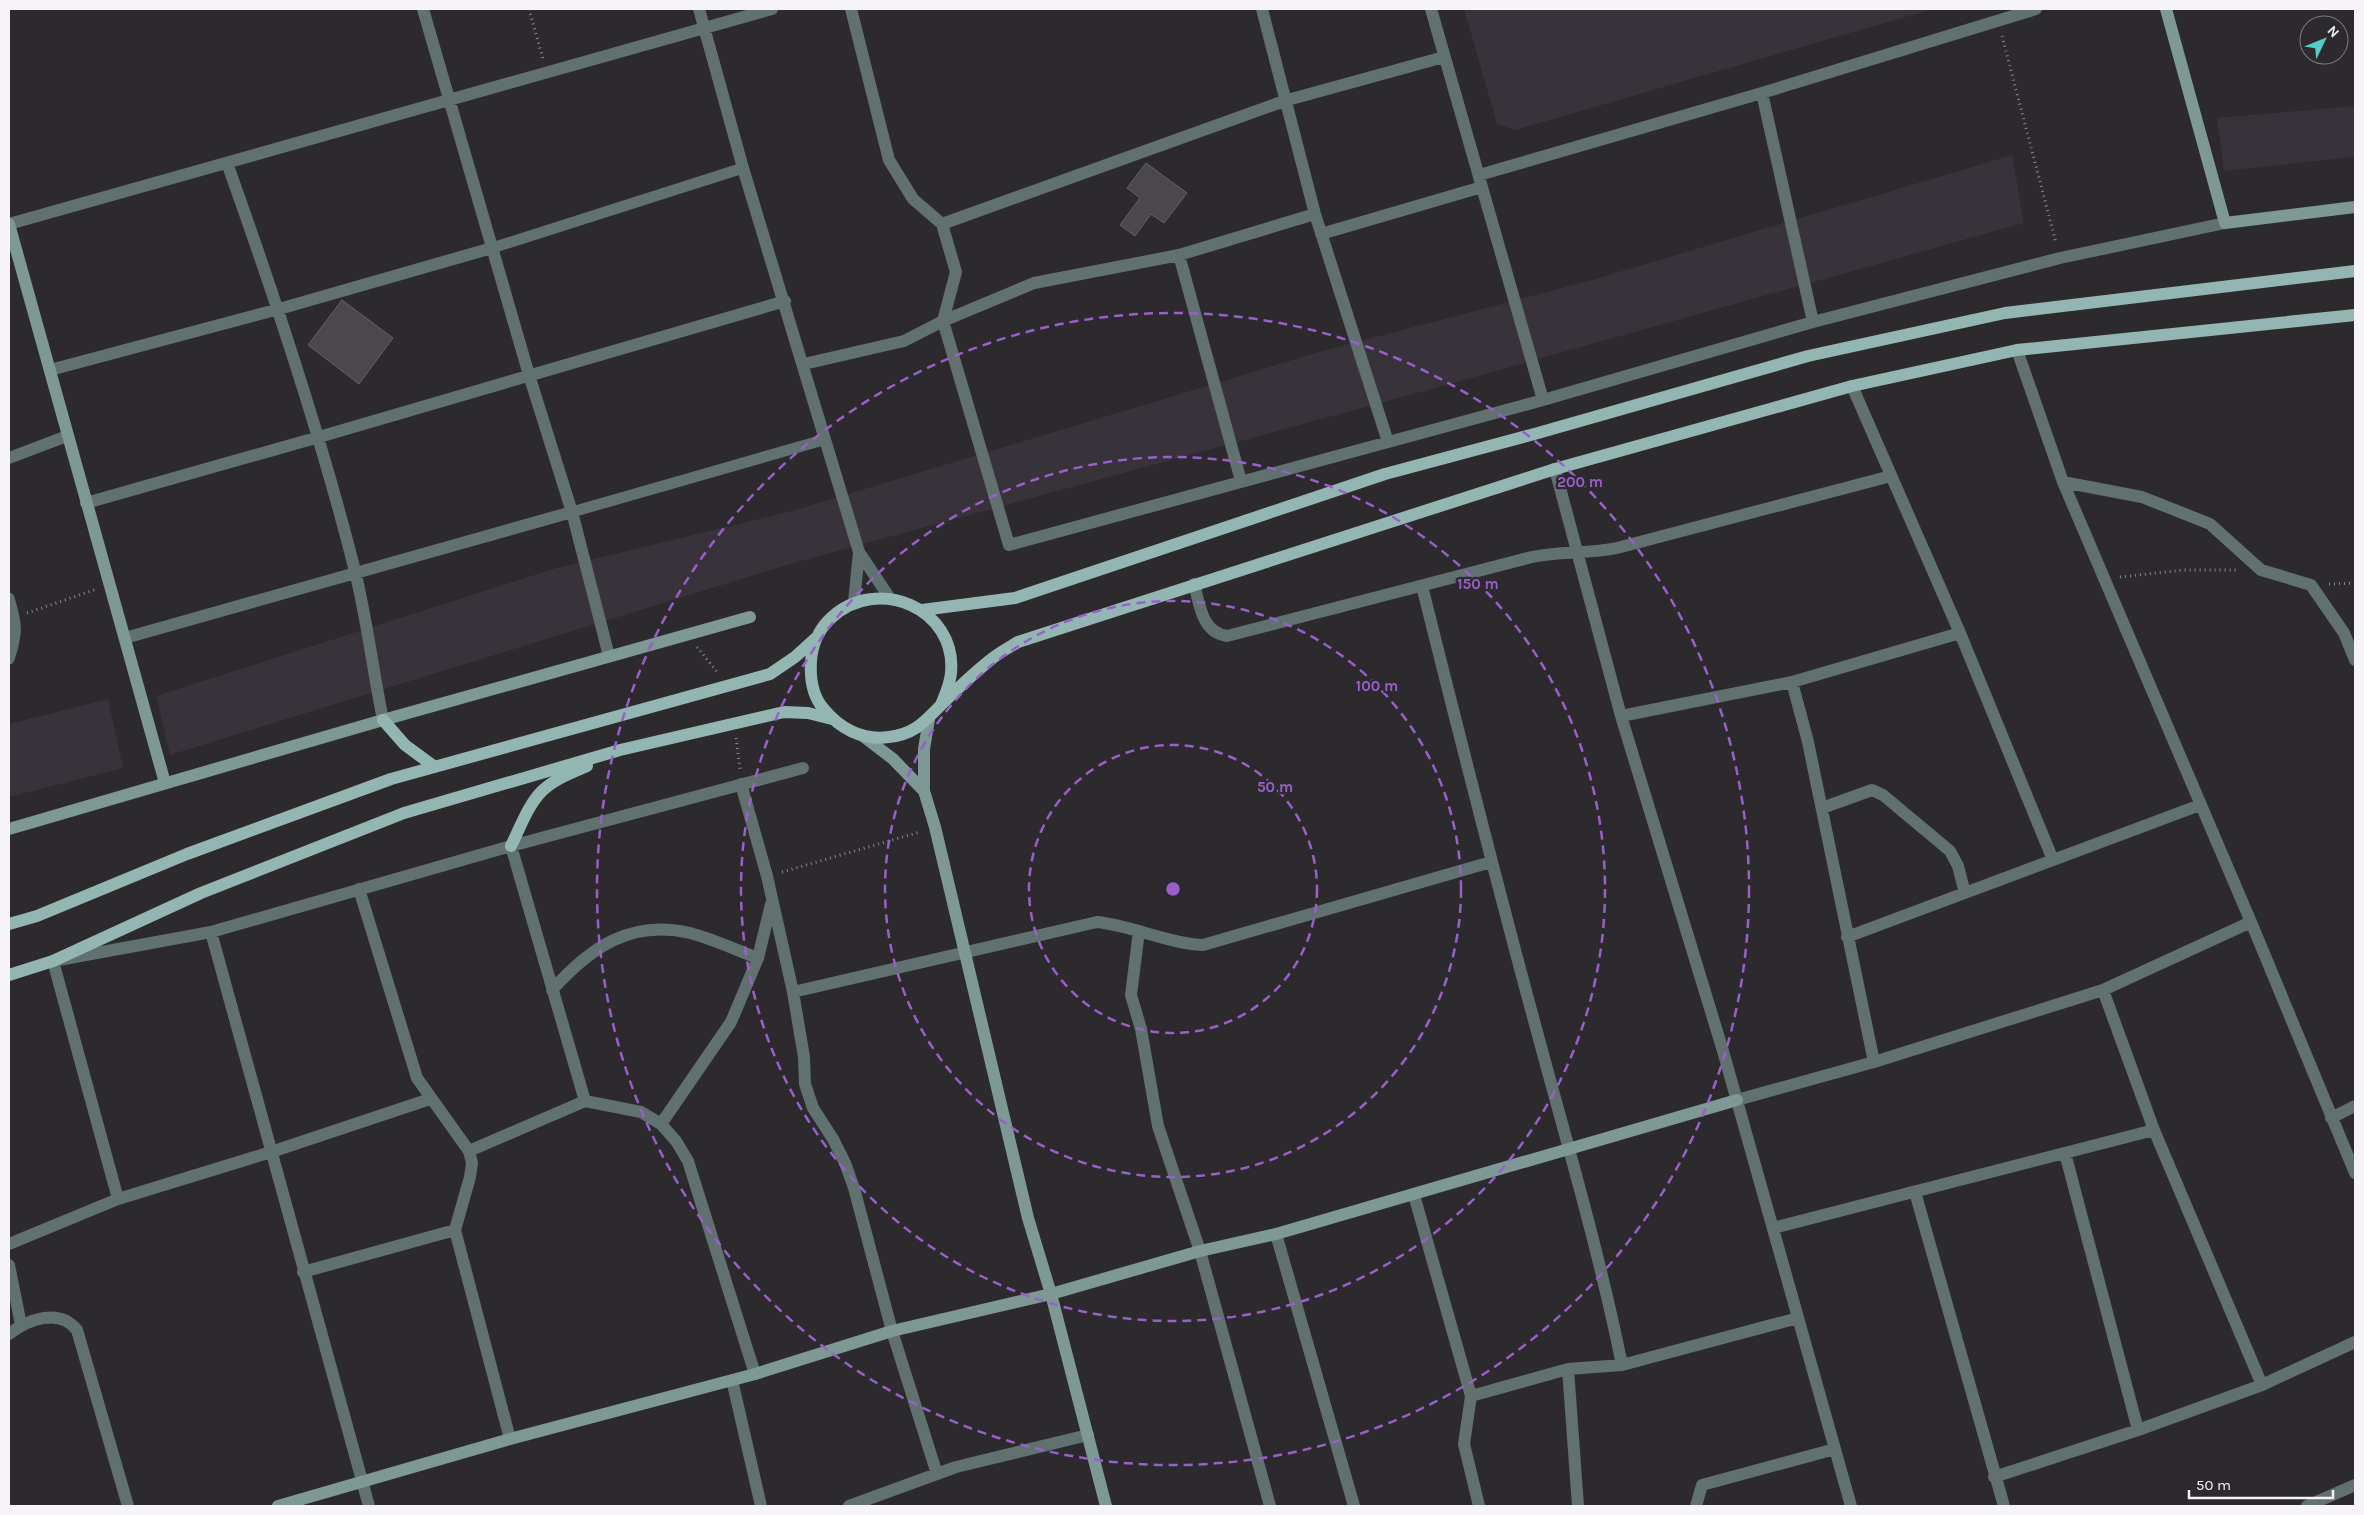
<svg xmlns="http://www.w3.org/2000/svg" width="2364" height="1515" viewBox="0 0 2364 1515" font-family="Karla,sans-serif">
  <style>
    .built { fill: #38323a }
    .building { fill: #4a484b; stroke: #636164 }
    .lines { fill: none; stroke-linecap: round; stroke-linejoin: round }
    .path { stroke: #8a888b; stroke-width: 3; stroke-dasharray: 1 4; stroke-linecap: butt }
    .lane { stroke: #60716f; stroke-width: 11 }
    .street { stroke: #60716f; stroke-width: 12 }
    .secondary { stroke: #7d9895; stroke-width: 12 }
    .primary { stroke: #94b6b3; stroke-width: 12 }
    .ring { fill: none; stroke: #9a5ecd; stroke-width: 2.5; stroke-dasharray: 9 6 }
    .centre { fill: #9a5ecd; stroke: #2c2a2d; stroke-width: 2.5 }
    .ring-label { font-size: 15px; text-anchor: middle; font-weight: bold; fill: #9a5ecd; stroke: #2c2a2d; stroke-width: 4.5; stroke-linejoin: round; paint-order: stroke }
  </style>
  <rect width="100%" height="100%" fill="#2c2a2d"/>
  <path class="built" d="M 1464,9 L 1933,9 L 1515,130 L 1497,124 Z
    M 2355,106 L 2355,157 L 2224,171 L 2217,118 Z
    M 2012,155 L 2024,223 L 1428,390 L 790,564 L 170,755 L 156,696 L 553,569 L 792,511 L 1319,352 L 1592,280 Z
    M 108,699 L 123,768 L 9,797 L 9,724 Z"/>
  <path class="building" d="M 1146,163 L 1187,193 L 1164,223 L 1151,214 L 1135,236 L 1120,225 L 1140,198 L 1127,188 Z
    M 342,300 L 393,338 L 359,384 L 308,345 Z"/>
  <g class="lines">
    <path class="path" d="M 529,9 L 543,59
      M 2002,36 L 2056,243
      M 2120,577 L 2184,570 L 2238,570
      M 2329,584 L 2355,583
      M 27,613 L 97,589
      M 697,647 L 718,673
      M 736,738 L 740,769
      M 782,872 L 920,832"/>
    <path class="lane" d="M 492,248 L 743,168
      M 572,512 L 823,440
      M 9,598 C 17,624 18,633 9,659"/>
    <path class="street" d="M 423,9 L 529,375 L 572,512 L 609,656
      M 699,9 L 743,168 L 859,552 L 889,597
      M 851,9 L 889,160 L 913,199 L 942,224 L 956,272 L 943,321 L 1009,545 L 1543,400 L 1813,322 L 2060,258 L 2225,223
      M 1262,9 L 1315,214 L 1388,442
      M 1431,9 L 1543,400
      M 1762,93 L 1813,322
      M 227,163 C 275,297 320,432 355,571 C 367,620 373,671 383,720
      M 1479,175 L 1762,93 L 2036,9
      M 9,224 L 772,9
      M 942,224 L 1284,101 L 1444,57
      M 1321,234 L 1482,187
      M 1179,255 L 1241,481
      M 2017,350 L 2063,482 L 2251,922 L 2355,1173
      M 804,364 L 904,341 L 943,321 L 1034,283 L 1179,255 L 1315,214
      M 50,370 L 279,309 L 492,248
      M 1852,386 L 1960,633 L 2053,860
      M 9,458 L 67,436
      M 1555,469 L 1621,716 L 1723,1051 L 1851,1506
      M 2063,482 L 2142,497 L 2210,524 L 2261,570 L 2311,585 L 2344,633 L 2355,660
      M 86,503 L 319,437 L 785,301
      M 1194,584 C 1200,606 1202,632 1227,636 L 1532,557 C 1560,551 1589,554 1617,548 L 1891,476
      M 1422,586 C 1459,734 1496,881 1536,1028 C 1566,1140 1599,1251 1622,1365
      M 854,602 L 859,552
      M 125,638 L 572,512
      M 1792,682 L 1808,742 L 1874,1062
      M 1621,716 L 1792,682 L 1960,633
      M 741,784 L 767,876 L 793,992 L 804,1057 L 805,1084 L 813,1108 L 833,1139 L 845,1163 L 854,1188 L 892,1331 L 937,1474
      M 1822,808 L 1872,790 L 1883,795 L 1950,851 L 1958,866 L 1965,893
      M 511,846 L 585,1101
      M 359,889 L 417,1078 L 469,1151 L 472,1163 L 470,1177 L 455,1230 L 510,1439
      M 1139,931 L 1131,995 L 1141,1029 L 1158,1126 L 1200,1251 L 1270,1506
      M 211,932 L 369,1506
      M 1847,937 L 2200,805
      M 552,990 C 590,948 630,919 690,933 C 713,939 736,950 758,958
      M 2103,990 L 2154,1130 L 2262,1385
      M 793,992 L 1097,922 C 1134,926 1167,943 1203,945 L 1491,862
      M 1737,1100 L 1874,1062 L 2103,990 L 2251,922
      M 2331,1118 L 2355,1106
      M 661,1124 L 731,1022 L 758,958 L 771,904
      M 469,1151 L 585,1101 L 641,1112 L 661,1124 L 676,1141 L 688,1161 L 755,1374
      M 2065,1153 L 2138,1430
      M 1915,1192 L 2004,1506
      M 1414,1195 L 1471,1396 L 1464,1444 L 1479,1506
      M 118,1199 L 53,961 L 211,932 L 511,846 L 803,768
      M 1773,1228 L 2154,1130
      M 1276,1234 L 1354,1506
      M 9,1244 L 118,1199 L 271,1152 L 430,1099
      M 9,1265 L 21,1325
      M 303,1272 L 455,1230
      M 9,1334 C 27,1320 59,1307 77,1330 L 128,1506
      M 1568,1369 L 1578,1506
      M 732,1380 L 761,1506
      M 1471,1396 L 1568,1369 L 1622,1365 L 1798,1318
      M 1994,1477 L 2138,1430 L 2262,1385 L 2355,1342
      M 849,1506 L 956,1467 L 1088,1435
      M 1696,1506 L 1702,1485 L 1835,1449
      M 2307,1506 L 2355,1485"/>
    <path class="secondary" d="M 2166,9 L 2225,223 L 2355,207
      M 9,224 L 165,783
      M 929,719 L 924,749 L 924,791 L 935,827 L 1028,1218 L 1051,1294 L 1106,1506
      M 863,736 L 893,759 L 924,791
      M 9,829 L 383,720 L 750,617
      M 278,1506 L 510,1439 L 755,1374 L 892,1331 L 1051,1294 L 1200,1251 L 1276,1234 L 1737,1100"/>
    <path class="primary" d="M 922,610 L 1015,598 L 1385,474 L 1538,433 L 1808,356 L 2005,313 L 2355,271
      M 941,705 C 945,695 950,685 951,673 C 957,608 877,575 831,618 C 819,629 812,645 811,661 C 810,677 812,695 823,708 C 839,728 862,741 889,737 C 915,734 924,722 942,704 C 957,689 973,674 989,661 C 998,653 1008,648 1018,642 L 1555,469 L 1852,386 L 2017,350 L 2355,315
      M 383,720 L 405,745 L 435,767
      M 511,846 C 520,828 528,805 542,791 C 554,779 572,773 587,766
      M 9,924 L 37,916 L 187,854 L 391,779 L 770,674 L 795,657 L 816,638
      M 9,975 L 53,961 L 201,893 L 404,813 L 620,750 L 784,712 L 808,713 L 832,719"/>
  </g>
  <g class="ring">
    <circle cx="1173" cy="889" r="144"/>
    <circle cx="1173" cy="889" r="288"/>
    <circle cx="1173" cy="889" r="432"/>
    <circle cx="1173" cy="889" r="576"/>
  </g>
  <circle cx="1173" cy="889" r="8" class="centre"/>
  <g class="ring-label">
    <text x="1580" y="487">200 m</text>
    <text x="1478" y="589">150 m</text>
    <text x="1377" y="691">100 m</text>
    <text x="1275" y="792">50 m</text>
  </g>
  <rect width="2364" height="1515" fill="none" stroke="#f6f4f6" stroke-width="20"/>
  <g transform="translate(2324 40) rotate(47)"><circle r="24" fill="#2c2a2d" stroke="#7d7b7d"/>
  <path d="M0-4L9 19L0 12L-9 19Z" fill="#55cdc6"/>
  <text y="-8" font-size="14" font-weight="bold" text-anchor="middle" fill="#f6f4f6">N</text>
  </g>
  <path d="M2189 1490v8h144v-8" fill="none" stroke="#f6f4f6" stroke-width="2.5"/>
  <text x="2196" y="1490" font-size="15" fill="#f6f4f6" stroke="#2c2a2d" stroke-width="4" paint-order="stroke">50 m</text>
</svg>
